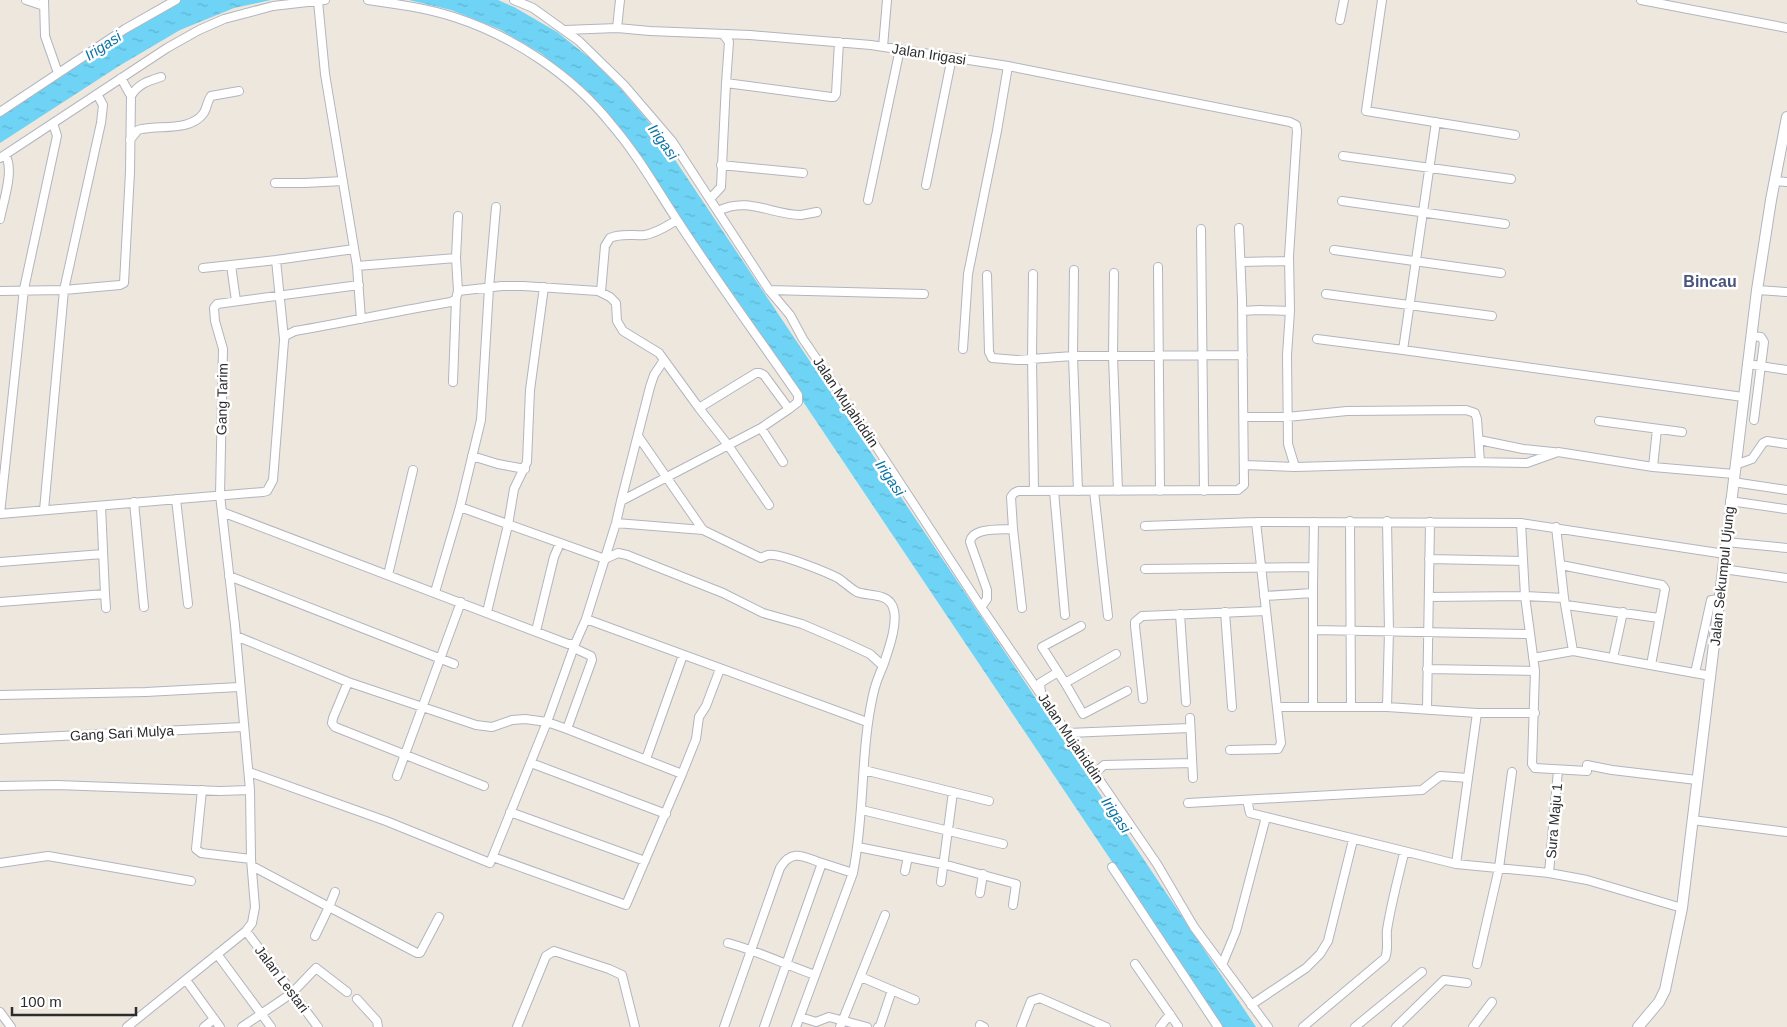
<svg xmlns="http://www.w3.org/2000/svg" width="1787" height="1027" viewBox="0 0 1787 1027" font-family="Helvetica,sans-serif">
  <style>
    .water { fill: url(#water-ripples) }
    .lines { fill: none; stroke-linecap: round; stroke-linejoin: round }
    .street-casing { stroke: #b2b5c0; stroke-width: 10 }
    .secondary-casing { stroke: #b2b5c0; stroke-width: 12 }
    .street { stroke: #fff; stroke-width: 8 }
    .secondary { stroke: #fff; stroke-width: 10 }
    .labels { text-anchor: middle; stroke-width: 5; stroke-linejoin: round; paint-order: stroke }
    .street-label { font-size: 14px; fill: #2c2c2c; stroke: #fff }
    .water-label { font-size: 15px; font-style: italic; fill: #0873a5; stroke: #fff }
    .quarter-label { font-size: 16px; font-weight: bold; fill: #4a557f; stroke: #fff }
  </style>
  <defs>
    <pattern id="water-ripples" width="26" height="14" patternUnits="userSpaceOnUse" patternTransform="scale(1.25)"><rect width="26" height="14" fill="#6ed3f4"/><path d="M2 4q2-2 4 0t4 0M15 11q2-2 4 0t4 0" fill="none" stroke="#5fb5d1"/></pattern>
  </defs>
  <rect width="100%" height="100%" fill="#eee7de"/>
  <path class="water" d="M 181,0 L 271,0 L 234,8 L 180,30 L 119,66 L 0,143 L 0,114 L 127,30 Z
    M 409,0 L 498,0 L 514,7 L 557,32 L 591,59 L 620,88 L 653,127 L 1256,1027 L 1223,1027 L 622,132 L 584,88 L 542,54 L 499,29 L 451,10 Z"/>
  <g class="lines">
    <g class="street-casing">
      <path id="street" d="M 26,0 L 44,6
        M 44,0 L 45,36 L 58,73
        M 368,0 C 397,4 426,8 454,17 C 513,36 572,75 611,124 C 637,154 656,188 677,220 C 716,280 758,337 798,395 L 798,402 L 789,409
        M 514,0 L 533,8 L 579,41 L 624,85 L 672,141 L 769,290 L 790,315 L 803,339 L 868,434 L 981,607 L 1157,864 L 1194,927 L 1268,1027
        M 1382,0 L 1366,111 L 1515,135
        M 1641,0 L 1787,28
        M 318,1 L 325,74 L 357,266
        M 1340,20 L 1344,0
        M 617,28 L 620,0
        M 565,30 L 617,28 L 650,31 L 750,35 L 871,45 L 1008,66 L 997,131 L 968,274 L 963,349
        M 723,34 L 729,42 L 726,83 L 831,97 L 834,97 L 836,94 L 839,42
        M 883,47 L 887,0
        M 1008,66 L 1290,122 L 1296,125 L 1297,131 L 1289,256 L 1290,311 L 1287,355 L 1288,444 L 1295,467 L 1470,462 L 1527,463 L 1558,452 L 1653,467 L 1734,474
        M 131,96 C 138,84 148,81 161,77
        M 0,112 L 125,29 L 176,0
        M 1436,122 L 1403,350 L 1743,397
        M 130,140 L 138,130 L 142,129 C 161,125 190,131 203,114 C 207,109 207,101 211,96 L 239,91
        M 1343,156 L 1511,179
        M 0,158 L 167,48 L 199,30 L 224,19 L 273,6 L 325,0
        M 721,165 L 803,173
        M 1775,181 L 1787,182
        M 275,183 L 305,183 L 343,181
        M 926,185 L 952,57
        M 710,199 L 721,187 L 726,83
        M 868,200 L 900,49
        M 1342,201 L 1505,224
        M 718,211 C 748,196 772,215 801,215 C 806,214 812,213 817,212
        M 0,219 C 3,202 15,169 5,155
        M 1201,229 L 1204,491
        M 1334,250 L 1501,273
        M 456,258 L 458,216
        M 276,260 L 284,339
        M 1241,262 L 1289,261
        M 231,265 L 236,301
        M 1158,267 L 1160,491
        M 203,268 L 276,260 L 354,249
        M 1074,270 L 1073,356 L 1078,491
        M 1114,273 L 1113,356 L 1118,491
        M 1033,274 L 1032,358 L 1034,491
        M 987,275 L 989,352 L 992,358 L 1017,360 L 1073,356 L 1243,355
        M 769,290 L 924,294
        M 1757,290 L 1787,292
        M 0,291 L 64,290 L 120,285 L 124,283 L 130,172 L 131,96 L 121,78
        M 458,291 L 502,286 L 523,286 L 598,291 L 610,297 L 616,303 L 617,321 L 623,331 L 659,353 L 699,408
        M 601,292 L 605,246 L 610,238 C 621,233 633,236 645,235 C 657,233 667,226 677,220
        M 1326,294 L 1492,316
        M 1242,311 L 1259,310 L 1290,311
        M 1751,336 L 1761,337 L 1764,342 L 1754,420
        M 1317,339 L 1403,350
        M 1747,364 L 1787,370
        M 453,382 L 456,299
        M 1244,417 L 1287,417 L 1347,411 L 1466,410 L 1475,413 L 1477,419 L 1480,462
        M 1599,421 L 1682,432
        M 761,428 L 789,409 L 764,375 L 760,373 L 756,373 L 699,408 L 728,445 L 769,505
        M 638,436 L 703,530
        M 1479,440 L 1523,449 L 1553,452
        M 472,456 L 498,464 L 525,469
        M 1244,465 L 1295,467
        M 1735,465 L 1752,459 L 1763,443 L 1767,441 L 1787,444
        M 1653,467 L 1657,429
        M 1733,482 L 1787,490
        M 1054,491 L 1065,615
        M 1094,491 L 1108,616
        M 176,499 L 188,604
        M 621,501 L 650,387 L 654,375 L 664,360
        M 1730,501 L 1785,509
        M 134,502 L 144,607
        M 460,507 L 605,559 L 618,553 L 627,555 L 723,593 L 763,613 L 802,624 L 844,642 L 870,654 L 883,666 C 879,675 875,685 873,695 C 860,753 865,814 853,873 L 796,1027
        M 44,510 L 64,290 L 101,123 L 103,105 L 97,94
        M 222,512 L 568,644 L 575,644 L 586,619 L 616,523 L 621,501 L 761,428 L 783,462
        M 0,514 L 263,492 L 267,491 L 273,480 L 284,341 L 285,336 L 295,331 C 347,322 398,311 451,302 L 456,299 L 458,291 L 456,258 L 357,266 L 361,319
        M 0,514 L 24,289 L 57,136 L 53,123
        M 1350,521 L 1351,707
        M 616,523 L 703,530 L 761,558 C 763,557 765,556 768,555 C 780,553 826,572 838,578 C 844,582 850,588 857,592 C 867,596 886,593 892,605 C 900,620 888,651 883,666
        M 1521,523 L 1525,596 L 1535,671 L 1532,764 L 1535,768 L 1587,771 L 1587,765 L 1612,770 L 1697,780
        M 1145,526 L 1256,522 L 1521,523 L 1725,554
        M 1556,527 L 1564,598 L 1573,651
        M 1013,529 L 1022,608
        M 1726,542 L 1787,548
        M 1429,559 L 1523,561
        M 0,562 L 103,554
        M 1561,565 L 1662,585 L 1665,589 L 1651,665
        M 1145,569 L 1313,567
        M 1723,569 L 1787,578
        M 388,575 L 413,470
        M 229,576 L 454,664
        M 435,592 L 460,507 L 481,420 L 489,288 L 496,207
        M 105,594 L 106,608
        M 1264,596 L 1313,593
        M 1429,597 L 1525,596 L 1564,598
        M 0,602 L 105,594 L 101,506
        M 1566,605 L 1659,618
        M 981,607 L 987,599 L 987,590 L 970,542 C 972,527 1001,530 1013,529 L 1011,497 L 1014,493 L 1018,491 L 1238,490 L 1244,485 L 1242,300 L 1239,228
        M 487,612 L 508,525 L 514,489 L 527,462 L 530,390 L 544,287
        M 1225,612 L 1232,707
        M 1180,614 L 1186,702
        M 586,619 L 867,722
        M 1081,626 L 1042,647 L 1065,683 L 1083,714 L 1127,691
        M 1313,630 L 1529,634
        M 536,631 L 554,557 L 560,543
        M 236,636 L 348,682 L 476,725 L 492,727 L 512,720 L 525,719 L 547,722 L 567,729 L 592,660 L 591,656 L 574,648
        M 1533,658 L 1573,651 L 1711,676
        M 1613,658 L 1623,612
        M 1427,669 L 1535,671
        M 1695,673 L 1711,600 L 1720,599
        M 348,682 L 333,718 L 332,723 L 335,727 L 484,786
        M 1065,683 L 1116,654
        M 1041,693 L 1040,683 L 1058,672
        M 0,695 L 146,692 L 239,687
        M 1143,699 L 1135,626 L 1135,622 L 1142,616 L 1266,611
        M 1277,707 L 1387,707 L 1477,713
        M 1313,707 L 1313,586 L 1314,522
        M 1387,707 L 1389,631 L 1387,521
        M 1427,709 L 1430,522
        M 1190,718 L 1193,778
        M 567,729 L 682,774
        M 1068,733 L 1190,728
        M 0,739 L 243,727
        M 1230,750 L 1278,749 L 1281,743 L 1256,522
        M 646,759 L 683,655
        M 531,763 L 666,814
        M 864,770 L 989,801
        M 249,772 L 386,821 L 490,863 L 547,722 L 575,644
        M 1095,773 L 1104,765 L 1192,763
        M 397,776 L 461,602
        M 0,786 L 57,785 L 220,791 L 250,790
        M 202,790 L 196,849 L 201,853 L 251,859
        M 1247,800 L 1250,813 L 1456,864 L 1549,873 L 1587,880 L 1682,908
        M 1188,803 L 1422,790 L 1440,776 L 1468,778
        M 862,810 L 1003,844
        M 510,812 L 645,861
        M 1692,820 L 1787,832
        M 858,847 L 943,864 L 1016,884 L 1013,905
        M 493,857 L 626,905 L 682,774 L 696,739 L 699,717 L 706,706 L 720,669
        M 0,863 L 48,856 L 191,881
        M 1456,864 L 1477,713 L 1535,713
        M 252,866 L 329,907 L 335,892
        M 1112,867 L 1218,1027
        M 905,871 L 908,857
        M 1549,873 L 1558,770
        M 941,882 L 953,792
        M 980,893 L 983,874
        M 246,931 L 318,1027
        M 315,936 L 329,907 L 417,953 L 420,953 L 439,917
        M 728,943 C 758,951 786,965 815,975
        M 217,954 L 271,1027
        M 1135,964 L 1178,1026
        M 1477,964 L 1499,868 L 1512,772
        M 1222,965 L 1236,931 L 1266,817
        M 861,977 L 915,1000
        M 186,980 L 220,1027
        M 357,999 L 377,1021 L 378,1027
        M 1251,1005 L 1306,968 L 1320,954 L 1328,941 L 1353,840
        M 0,1012 L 11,1027
        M 800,1017 L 816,1022 L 829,1017 L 867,1027
        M 980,1025 L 984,1027
        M 127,1027 L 246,931 L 252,923 L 255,907 L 251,859 L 250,790 L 235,625 L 220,495 L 223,349 L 215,321 L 214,308 L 217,304 L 359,285
        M 204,1027 L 214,1019
        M 242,1027 L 292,993 L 316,968 L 347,992
        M 517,1027 L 546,956 L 554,951 L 609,969 L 622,975 L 635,1027
        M 724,1027 L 780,868 C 792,848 804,857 822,863
        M 764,1027 L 822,863 L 853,873
        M 840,1027 L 885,915
        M 878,1027 L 880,1026 L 892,990
        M 1021,1027 L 1031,1001 L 1040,998 L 1106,1027
        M 1160,1027 L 1170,1014
        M 1303,1027 L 1385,958 C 1389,949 1386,940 1387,930 C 1391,904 1398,879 1404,853
        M 1355,1027 L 1422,972
        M 1396,1027 L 1444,980 L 1467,983
        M 1473,1027 L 1492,1002"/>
    </g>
    <g class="secondary-casing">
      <path id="secondary" d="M 1638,1027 L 1659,1002 L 1665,990 L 1682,908 L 1757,290 L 1771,200 L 1787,117"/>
    </g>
    <use href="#street" class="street"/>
    <use href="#secondary" class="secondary"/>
  </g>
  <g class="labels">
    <g class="street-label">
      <text transform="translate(929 54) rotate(9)" y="5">Jalan Irigasi</text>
      <text transform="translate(222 399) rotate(-89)" y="5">Gang Tarim</text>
      <text transform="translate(846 402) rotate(56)" y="5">Jalan Mujahiddin</text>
      <text transform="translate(1722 576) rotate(-84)" y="5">Jalan Sekumpul Ujung</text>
      <text transform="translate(122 733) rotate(-3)" y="5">Gang Sari Mulya</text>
      <text transform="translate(1071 738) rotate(56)" y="5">Jalan Mujahiddin</text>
      <text transform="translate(1554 821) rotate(-85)" y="5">Sura Maju 1</text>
      <text transform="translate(282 979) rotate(53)" y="5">Jalan Lestari</text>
    </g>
    <g class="water-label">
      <text transform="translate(103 46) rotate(-33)" y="5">Irigasi</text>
      <text transform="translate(663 142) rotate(54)" y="5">Irigasi</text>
      <text transform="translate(890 478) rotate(56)" y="5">Irigasi</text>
      <text transform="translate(1116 815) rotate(56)" y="5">Irigasi</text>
    </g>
    <g class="quarter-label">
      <text x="1710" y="287">Bincau</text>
    </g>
  </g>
  <path d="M12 1007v8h124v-8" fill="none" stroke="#2c2c2c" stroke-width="2.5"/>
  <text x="20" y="1007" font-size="15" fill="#2c2c2c" stroke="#ffffff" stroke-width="4" paint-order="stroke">100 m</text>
</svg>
